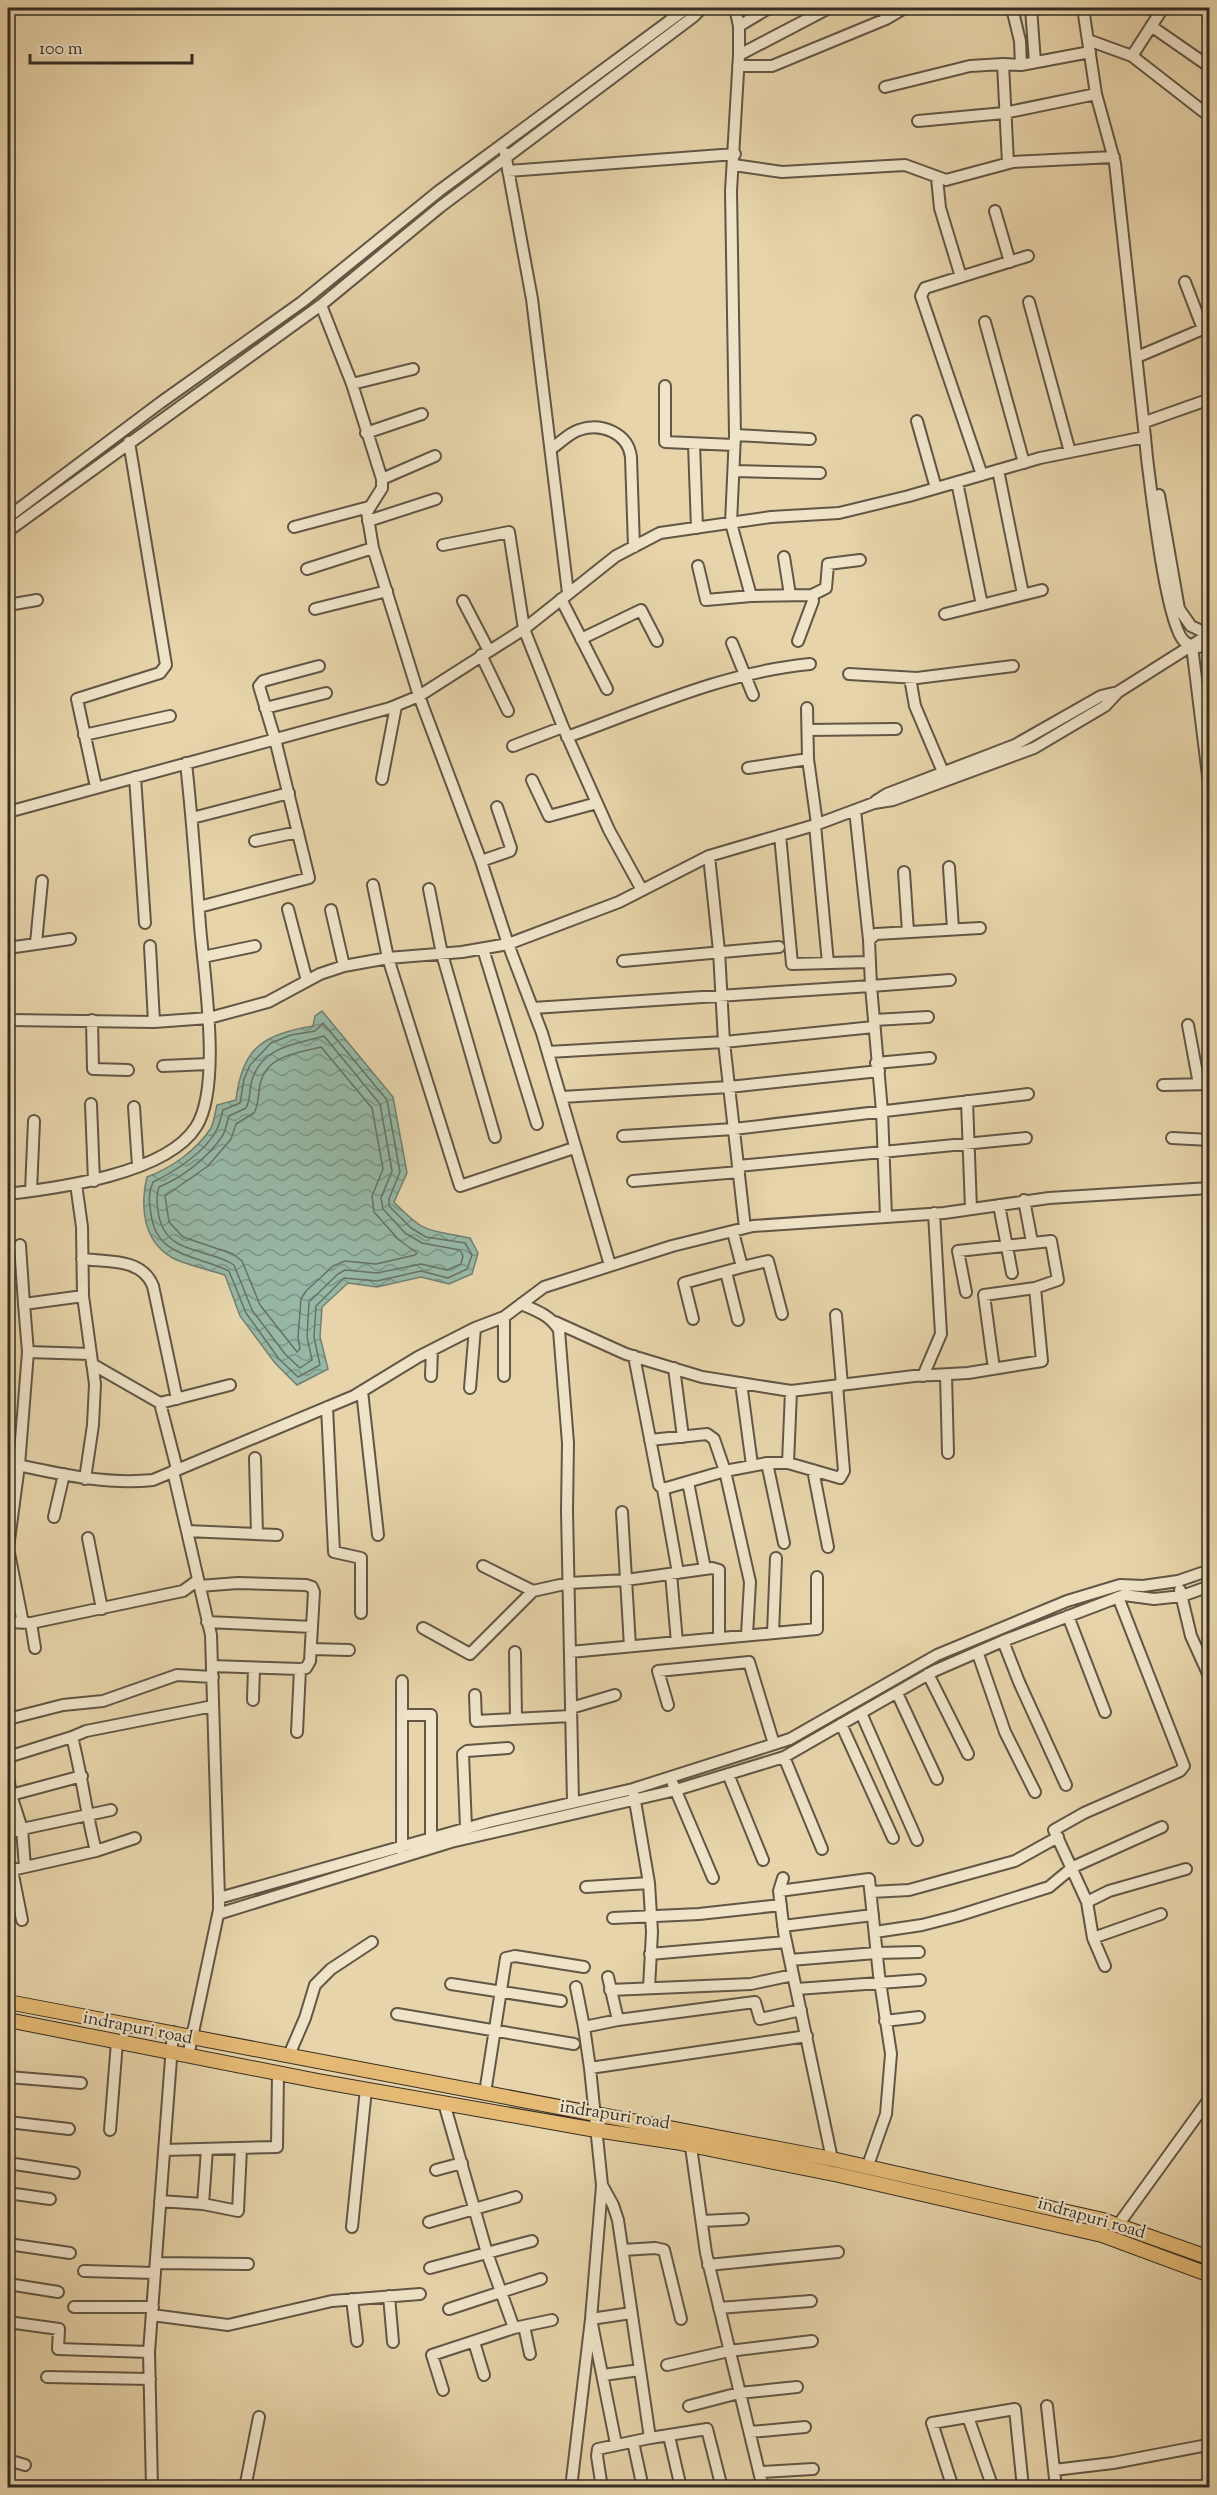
<svg xmlns="http://www.w3.org/2000/svg" width="1217" height="2495" viewBox="0 0 1217 2495" font-family="'Sorts Mill Goudy',serif">
  <style>
    .water { fill: url(#water-waves); stroke: #708072; stroke-width: 1.5 }
    .lines { fill: none; stroke-linecap: round; stroke-linejoin: round }
    .shore { stroke: #667264; stroke-width: 1.5 }
    .minor-casing { stroke: #625645; stroke-width: 14 }
    .major-casing { stroke: #352c23; stroke-width: 16 }
    .minor { stroke: #efe3c8; stroke-width: 10 }
    .major { stroke: #e4ba75; stroke-width: 14 }
    .labels { text-anchor: middle; stroke-width: 4.5; stroke-linejoin: round; paint-order: stroke }
    .street-label { font-size: 18px; fill: #352c23; stroke: #efe3c8 }
  </style>
  <defs>
    <pattern id="water-waves" width="16" height="10" patternUnits="userSpaceOnUse" patternTransform="scale(1.5)"><rect width="16" height="10" fill="#97b8a6"/><path d="M0 5q4-4 8 0t8 0" fill="none" stroke="#7c9687"/></pattern>
  </defs>
  <rect width="100%" height="100%" fill="#e7d4aa"/>
  <filter id="stains"><feTurbulence type="fractalNoise" baseFrequency=".00333" numOctaves="4"/><feColorMatrix values="0 0 0 0 .2 0 0 0 0 .09 0 0 0 0 .02 0 0 0 .5 -.17"/></filter>
  <radialGradient id="worn" r=".72"><stop offset=".6" stop-color="#630" stop-opacity="0"/><stop offset="1" stop-color="#630" stop-opacity=".3"/></radialGradient>
  <path class="water" d="M 322,1011 L 393,1097 L 407,1173 L 394,1202 C 426,1235 427,1229 470,1238 L 478,1253 L 472,1274 L 449,1284 L 421,1277 L 377,1287 L 348,1283 L 322,1307 L 320,1337 L 328,1369 L 297,1385 L 275,1363 L 240,1316 L 225,1275 C 210,1270 185,1265 171,1257 C 143,1240 140,1207 147,1177 C 171,1168 196,1151 211,1128 C 214,1122 215,1113 217,1105 L 236,1100 C 242,1048 263,1034 313,1026 L 315,1016 Z"/>
  <g class="lines">
    <path class="shore" d="M 323,1023 L 387,1100 L 400,1172 L 389,1199 L 389,1206 L 411,1228 L 426,1237 L 465,1243 L 472,1255 L 467,1269 L 448,1278 L 421,1271 L 377,1281 L 344,1278 L 316,1306 L 314,1337 L 320,1365 L 298,1377 L 279,1359 L 246,1313 L 229,1271 C 198,1255 156,1258 151,1214 C 149,1202 148,1193 153,1182 C 174,1172 207,1151 217,1129 C 220,1123 221,1116 223,1110 L 240,1103 L 244,1079 L 250,1065 L 271,1043 L 291,1035 L 315,1031 Z
      M 324,1036 L 380,1104 L 392,1171 L 381,1198 L 383,1209 L 405,1233 L 422,1243 L 460,1250 L 463,1256 L 461,1264 L 447,1270 L 421,1264 L 377,1273 L 345,1270 L 338,1274 L 309,1302 L 307,1337 L 312,1360 L 300,1368 L 285,1354 L 252,1310 L 234,1265 C 206,1246 164,1257 158,1211 C 157,1202 156,1195 159,1187 C 183,1177 208,1158 223,1135 C 226,1129 227,1122 229,1116 L 246,1108 C 251,1099 249,1089 252,1080 C 262,1046 297,1044 324,1036 Z
      M 321,1047 L 372,1108 L 383,1169 L 372,1196 L 374,1212 L 399,1240 L 417,1253 L 415,1255 L 376,1264 L 345,1261 L 333,1266 L 306,1291 L 301,1299 L 298,1337 L 300,1349 L 297,1352 L 260,1305 L 242,1261 L 233,1254 L 183,1237 L 169,1222 L 165,1196 L 208,1166 L 231,1139 L 236,1124 L 254,1113 C 259,1104 258,1095 260,1085 C 266,1055 297,1053 321,1047 Z"/>
    <g class="minor-casing">
      <path id="minor" d="M 735,8 L 739,26 L 739,55 L 731,191 L 735,435 L 731,523 L 751,596 L 812,595 L 813,601 L 798,641
        M 1012,8 L 1020,41 L 1021,65
        M 1031,8 L 1035,62
        M 1163,8 L 1132,56 L 1204,112 L 1210,113
        M 1206,8 L 1210,9
        M 886,19 L 905,8
        M 739,26 L 769,8
        M 1151,26 L 1210,67
        M 1088,40 L 1132,56
        M 739,55 L 829,8
        M 738,66 L 772,66 L 886,19 L 883,8
        M 885,87 L 970,66 L 1003,64
        M 918,121 L 1004,113 L 1096,94
        M 505,153 L 532,299 L 568,593
        M 1008,163 L 1003,64 L 1021,65 L 1090,52
        M 734,165 L 782,172 L 905,165 L 946,180 L 1013,162 L 1114,157
        M 508,171 L 735,154
        M 937,178 L 940,208 L 961,277
        M 995,211 L 1010,262
        M 1029,302 L 1070,452
        M 985,322 L 1024,463
        M 1137,357 L 1203,329 L 1185,282
        M 352,384 L 413,369
        M 665,386 L 665,442 L 734,445
        M 917,421 L 936,488
        M 1145,422 L 1210,399
        M 366,433 L 422,414
        M 735,435 L 810,439
        M 1145,437 L 1147,458 C 1151,489 1166,624 1184,641 C 1191,648 1200,647 1210,646
        M 694,444 L 697,528
        M 551,449 C 560,443 569,433 579,430 C 601,422 628,433 631,457 L 634,547
        M 998,470 L 1023,594
        M 734,471 L 820,473
        M 982,475 L 921,296 L 925,288 L 1028,256
        M 382,479 L 435,456
        M 957,482 L 982,605
        M 1159,495 L 1179,609 L 1191,626 L 1210,635
        M 8,517 L 160,403 L 302,302 L 439,191 L 687,8
        M 368,521 L 436,499
        M 294,527 L 369,507
        M 8,531 L 321,305 L 440,207 L 693,17 L 702,8
        M 443,545 L 509,532 L 524,629 L 563,727 L 609,830 L 642,890
        M 784,557 L 790,595
        M 698,566 L 706,600 L 751,596
        M 307,569 L 373,548
        M 812,595 L 826,588 L 828,564 L 860,560
        M 561,599 L 607,689
        M 463,601 L 489,651
        M 8,605 L 37,600
        M 315,609 L 387,591
        M 945,614 L 1042,590
        M 581,639 L 641,610 L 657,641
        M 732,643 L 753,695
        M 1192,646 L 1210,792
        M 481,655 L 508,711
        M 849,674 L 917,678 L 1013,666
        M 910,678 L 915,706 L 943,772
        M 265,708 L 326,693
        M 807,708 L 808,759 L 817,824
        M 808,730 L 896,729
        M 84,735 L 170,716
        M 567,737 C 647,708 725,672 810,664
        M 513,746 L 563,727
        M 748,768 L 808,759
        M 135,777 L 145,923
        M 382,779 L 396,706
        M 532,780 L 549,816 L 597,803
        M 96,787 L 77,699 L 160,673 L 166,665 L 129,442
        M 876,801 L 887,794 L 1015,745 L 1101,696 L 1118,692 L 1208,635
        M 855,810 L 869,940
        M 8,812 L 390,708 L 419,696 L 524,629 L 616,556 L 660,533 L 771,517 L 839,513 L 909,496 L 1040,458 L 1145,437 L 1115,163 L 1096,94 L 1083,8
        M 192,818 L 289,793
        M 815,825 L 828,963
        M 780,835 L 792,964 L 868,962
        M 255,841 L 298,832
        M 709,856 L 719,951 L 724,1042 L 745,1228
        M 481,861 L 510,851 L 511,848 L 497,807
        M 949,867 L 953,929
        M 904,872 L 908,932
        M 373,885 L 388,958 L 460,1186 L 574,1148
        M 429,889 L 442,954 L 495,1137
        M 199,907 L 309,878 L 275,739 L 259,686 L 263,681 L 319,666
        M 288,909 L 307,981
        M 331,910 L 344,966
        M 36,943 L 42,881
        M 150,946 L 154,1022
        M 8,948 L 70,939
        M 483,949 L 537,1124
        M 203,957 L 255,946
        M 623,961 L 779,947
        M 950,980 L 871,986 L 869,940 L 876,934 L 980,928
        M 533,1008 L 871,986 L 882,1111 L 886,1217
        M 8,1020 L 154,1022 L 209,1018 L 268,1002 L 320,974 L 344,966 L 388,958 L 462,952 L 508,944 L 481,861 L 419,696 L 373,548 L 367,512 L 382,488 L 382,479 L 352,384 L 321,305
        M 92,1020 L 93,1069 L 128,1070
        M 874,1020 L 928,1017
        M 1188,1025 L 1199,1084
        M 548,1052 L 724,1042 L 874,1027
        M 876,1063 L 930,1058
        M 163,1066 L 208,1064
        M 1163,1085 L 1210,1084
        M 562,1097 L 729,1087 L 879,1071
        M 967,1101 L 971,1209
        M 91,1104 L 94,1181
        M 134,1107 L 138,1166
        M 623,1136 L 734,1129 L 1028,1094
        M 1172,1138 L 1210,1140
        M 738,1166 L 1026,1138
        M 633,1181 L 739,1172
        M 76,1184 L 82,1227 L 83,1296 L 95,1384 L 93,1425 L 85,1479
        M 31,1191 L 34,1121
        M 8,1194 C 58,1188 166,1174 196,1127 C 222,1087 204,975 200,926 C 196,871 192,817 186,763
        M 1024,1200 L 1032,1242
        M 999,1205 L 1012,1273
        M 20,1245 L 24,1304
        M 82,1259 C 108,1262 142,1258 153,1286 L 177,1399
        M 610,1265 L 542,1033 L 508,944 L 619,902 L 709,856 L 815,825 L 874,803 L 893,800 L 1034,748 L 1105,706 L 1118,692
        M 742,1267 L 768,1261 L 782,1314
        M 726,1272 L 738,1320
        M 83,1296 L 24,1304 L 28,1352 L 91,1354
        M 521,1304 C 537,1311 550,1315 559,1330 L 568,1443 L 567,1511 L 573,1802
        M 836,1315 L 842,1385
        M 504,1317 L 504,1376
        M 693,1319 L 684,1283 L 742,1267 L 733,1232
        M 555,1322 L 626,1354 L 702,1377 L 791,1391 L 788,1463 L 767,1463 L 725,1471 L 663,1489
        M 634,1356 L 659,1485 L 663,1489 L 678,1573
        M 92,1364 L 160,1403 L 177,1469
        M 674,1368 L 683,1437
        M 994,1369 L 984,1295 L 1035,1288
        M 946,1375 L 948,1453
        M 431,1376 L 432,1350
        M 923,1376 L 941,1334 L 934,1213
        M 741,1383 L 752,1465
        M 470,1388 L 475,1328
        M 362,1391 L 378,1535
        M 791,1391 L 914,1376 L 968,1373 L 1042,1361 L 1035,1288 L 1058,1280 L 1051,1241 L 958,1251 L 966,1292
        M 160,1403 L 230,1385
        M 327,1407 L 334,1552 L 361,1558 L 361,1613
        M 650,1440 L 707,1434 L 714,1439 L 725,1471 L 750,1582 L 747,1635
        M 255,1458 L 257,1534
        M 8,1463 C 56,1473 103,1485 153,1480 L 354,1396 L 418,1357 L 475,1328 L 504,1317 L 544,1287 L 672,1246 L 753,1226 L 944,1213 L 1049,1198 L 1210,1188
        M 767,1463 L 784,1543
        M 788,1463 L 840,1478 L 844,1471 L 837,1385
        M 813,1470 L 828,1547
        M 173,1471 L 211,1635 L 219,1898 L 219,1910 L 188,2056
        M 688,1482 L 705,1569
        M 622,1512 L 630,1646
        M 54,1517 L 64,1474
        M 187,1531 L 277,1535
        M 88,1538 L 102,1609
        M 483,1566 L 533,1591
        M 671,1574 L 677,1642
        M 199,1586 L 238,1583 L 306,1585 L 312,1587 L 314,1592 L 310,1661 L 306,1668 L 300,1669
        M 1180,1590 L 1191,1636 L 1210,1678
        M 1068,1616 L 1105,1712
        M 8,1622 L 31,1623 L 183,1591 L 198,1580
        M 207,1622 L 312,1627
        M 23,1623 L 8,1548 L 19,1465 L 28,1352
        M 31,1623 L 35,1648
        M 423,1628 L 470,1654 L 533,1591 L 569,1583 L 626,1580 L 712,1568 L 719,1570 L 719,1638
        M 773,1633 L 776,1558
        M 1003,1641 L 1019,1682 L 1066,1785
        M 311,1649 L 349,1650
        M 515,1652 L 516,1719
        M 570,1652 L 817,1629 L 817,1577
        M 978,1654 L 1005,1732 L 1035,1792
        M 212,1666 L 300,1669 L 297,1732
        M 928,1674 L 968,1754
        M 897,1693 L 937,1779
        M 475,1695 L 476,1721 L 571,1716
        M 253,1700 L 254,1668
        M 668,1705 L 658,1671 L 749,1662 L 774,1744
        M 571,1708 L 615,1695
        M 861,1713 L 917,1840
        M 402,1715 L 431,1715 L 431,1842
        M 8,1719 L 63,1705 L 103,1701 L 177,1675 L 213,1677
        M 841,1724 L 893,1838
        M 72,1737 L 86,1731 L 213,1706
        M 8,1757 L 72,1737 C 82,1775 86,1813 96,1851
        M 784,1757 L 822,1849
        M 728,1774 L 763,1860
        M 8,1776 L 11,1795 L 82,1776
        M 673,1784 L 713,1878
        M 8,1795 L 11,1795 L 22,1829 L 25,1867
        M 634,1795 L 649,1883 L 652,1932 L 649,1988
        M 466,1828 L 463,1754 L 467,1751 L 508,1748
        M 8,1832 L 111,1810
        M 402,1852 L 402,1681
        M 12,1870 L 96,1851 L 135,1838
        M 8,1871 L 12,1870 L 22,1920
        M 783,1878 L 779,1891 L 784,1932 L 832,2159
        M 586,1887 L 649,1883
        M 779,1891 L 869,1879 L 879,1975 L 891,2054 L 886,2114 L 867,2168
        M 871,1892 L 909,1890 L 1015,1861 L 1058,1837
        M 219,1898 L 489,1822 L 633,1789 L 790,1739 L 937,1655 L 1067,1601 L 1120,1585 L 1143,1586 L 1178,1581 L 1210,1570
        M 1087,1902 L 1109,1891 L 1186,1869
        M 218,1914 L 451,1842 L 676,1790 L 784,1757 L 934,1671 L 1003,1641 L 1124,1595 L 1154,1599 L 1182,1596 L 1210,1586
        M 613,1918 L 699,1914 L 781,1905
        M 783,1926 L 873,1915
        M 875,1932 L 922,1925 L 957,1916 L 1049,1887 L 1073,1867 L 1162,1827
        M 1093,1938 L 1161,1914
        M 650,1954 L 786,1942
        M 790,1960 L 876,1953 L 919,1952
        M 1105,1966 L 1093,1938 L 1087,1902 L 1054,1830 L 1084,1813 L 1180,1771 L 1184,1766 L 1118,1597
        M 608,1977 L 618,2020 L 747,2003 L 755,2002 L 760,2019 L 801,2010
        M 451,1984 L 561,2001
        M 576,1987 L 584,2027
        M 797,1989 L 920,1980
        M 610,1990 L 751,1984 L 793,1975
        M 397,2014 L 574,2044
        M 618,2020 L 584,2027 L 590,2068 L 807,2036
        M 885,2021 L 919,2017
        M 289,2055 L 305,2018 L 315,1985 L 331,1969 L 372,1942
        M 590,2068 L 602,2185 L 613,2205 L 618,2220 L 650,2438 L 707,2429 L 722,2488
        M 8,2077 L 81,2083
        M 485,2093 L 506,1958 L 515,1956 L 584,1967
        M 8,2122 L 69,2129
        M 110,2130 L 117,2042
        M 690,2140 L 706,2253 L 763,2488
        M 164,2150 L 277,2147 L 278,2073
        M 8,2163 L 74,2173
        M 436,2170 L 462,2163
        M 8,2193 L 50,2199
        M 160,2201 L 203,2204 L 207,2149
        M 203,2204 L 238,2211 L 241,2148
        M 703,2221 L 743,2219
        M 429,2222 L 516,2197
        M 1118,2225 L 1210,2098
        M 352,2227 L 366,2089
        M 8,2244 L 70,2253
        M 623,2250 L 655,2248 L 664,2250 L 681,2319
        M 156,2263 L 248,2264
        M 708,2265 L 838,2252
        M 430,2268 L 532,2241
        M 84,2271 L 155,2273
        M 8,2284 L 58,2292
        M 389,2296 L 393,2342
        M 352,2299 L 357,2341
        M 74,2307 L 153,2307
        M 719,2308 L 811,2301
        M 449,2309 L 541,2279
        M 152,2315 L 228,2325 L 332,2301 L 420,2294
        M 8,2322 L 59,2329 L 58,2349 L 149,2352
        M 524,2326 L 530,2354
        M 514,2328 L 552,2320
        M 474,2342 L 484,2375
        M 667,2365 L 729,2351 L 812,2341
        M 603,2375 L 640,2370
        M 47,2377 L 150,2379
        M 443,2390 L 432,2355 L 514,2328 L 487,2253 L 444,2103
        M 689,2406 L 739,2393 L 797,2387
        M 1047,2406 L 1056,2488
        M 968,2417 L 993,2488
        M 750,2432 L 805,2427
        M 669,2436 L 681,2488
        M 633,2442 L 643,2488
        M 616,2444 L 591,2319 L 631,2313
        M 8,2460 L 25,2465
        M 1054,2470 L 1113,2463 L 1207,2445
        M 760,2472 L 813,2469
        M 152,2488 L 149,2352 L 173,2032
        M 245,2488 L 259,2417
        M 571,2488 L 591,2319 L 602,2186
        M 602,2488 L 597,2456 L 598,2449 L 650,2438
        M 953,2488 L 932,2423 L 1015,2409 L 1023,2488"/>
    </g>
    <g class="major-casing">
      <path id="major" d="M 8,2002 L 832,2159 L 1103,2220 L 1210,2258
        M 8,2020 L 318,2081 L 596,2130 L 675,2142 L 839,2175 L 1102,2235 L 1210,2275"/>
    </g>
    <use href="#minor" class="minor"/>
    <use href="#major" class="major"/>
  </g>
  <g class="labels">
    <g class="street-label">
      <text transform="translate(138 2027) rotate(11)" y="6">indrapuri road</text>
      <text transform="translate(615 2114) rotate(9)" y="6">indrapuri road</text>
      <text transform="translate(1092 2217) rotate(16)" y="6">indrapuri road</text>
    </g>
  </g>
  <rect width="1217" height="2495" fill="none" stroke="#e7d4aa" stroke-width="30"/>
  <rect x="9" y="9" width="1199" height="2477" fill="none" stroke="#352c23" stroke-width="3"/>
  <rect x="15" y="15" width="1187" height="2465" fill="none" stroke="#352c23" stroke-width="1.5"/>
  <path d="M30 54v9h162v-9" fill="none" stroke="#352c23" stroke-width="3"/>
  <text x="39" y="54" font-size="18" fill="#352c23" stroke="#efe3c8" stroke-width="4.5" paint-order="stroke">100 m</text>
  <rect width="100%" height="100%" filter="url(#stains)"/>
  <rect width="100%" height="100%" fill="url(#worn)"/>
</svg>
